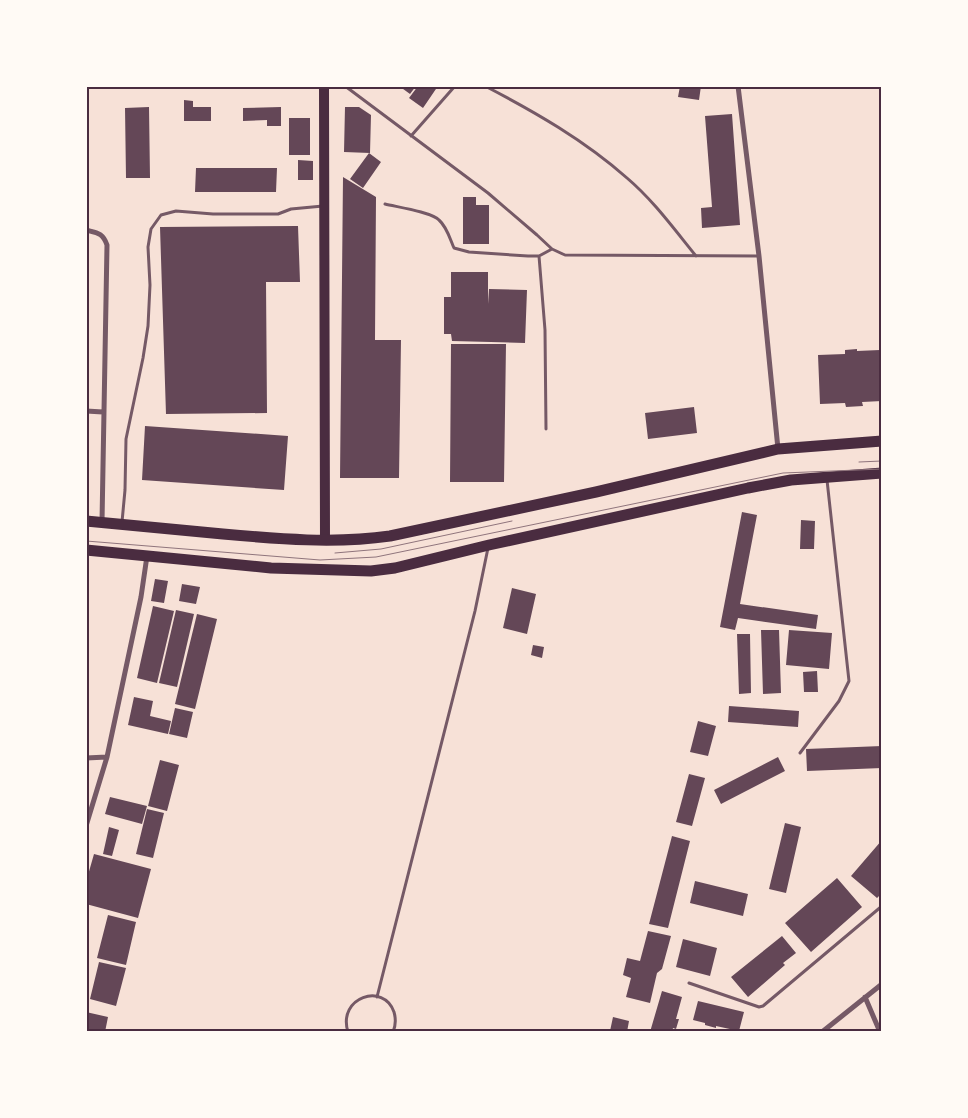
<svg xmlns="http://www.w3.org/2000/svg" width="968" height="1118" viewBox="0 0 968 1118" font-family="'Varela Round',sans-serif">
  <style>
    .building { fill: #644757 }
    .lines { fill: none; stroke-linecap: round; stroke-linejoin: round }
    .service { stroke: #755966; stroke-width: 3 }
    .minor { stroke: #755966; stroke-width: 5 }
    .secondary { stroke: #4a2c40; stroke-width: 10 }
    .primary { stroke: #4a2c40; stroke-width: 11 }
    .tram { stroke: #8f747c; stroke-width: 1 }
    .neatline { fill: none; stroke: #4a2c40; stroke-width: 2 }
  </style>
  <rect width="100%" height="100%" fill="#f7e1d7"/>
  <path class="building" d="M 399,86 L 416,86 L 410,94 Z
    M 418,86 L 438,86 L 423,108 L 409,98 Z
    M 680,86 L 701,86 L 699,100 L 678,97 Z
    M 184,100 L 193,101 L 193,107 L 211,107 L 211,121 L 184,121 Z
    M 149,107 L 150,178 L 126,178 L 125,108 Z
    M 281,107 L 281,126 L 267,126 L 267,120 L 243,121 L 243,108 Z
    M 345,107 L 359,107 L 371,115 L 370,153 L 344,152 Z
    M 732,114 L 740,225 L 702,228 L 701,208 L 712,207 L 705,116 Z
    M 289,118 L 310,118 L 310,155 L 289,155 Z
    M 369,153 L 381,162 L 363,188 L 350,179 Z
    M 298,160 L 313,161 L 313,180 L 298,180 Z
    M 196,168 L 277,168 L 276,192 L 195,192 Z
    M 343,177 L 376,197 L 375,340 L 401,340 L 399,478 L 340,478 Z
    M 463,197 L 476,197 L 476,205 L 489,205 L 489,244 L 463,244 Z
    M 298,226 L 300,282 L 266,282 L 267,413 L 166,414 L 160,227 Z
    M 451,272 L 488,272 L 488,304 L 489,289 L 527,290 L 525,343 L 452,341 L 451,334 L 444,334 L 444,297 L 451,297 Z
    M 451,344 L 506,344 L 504,482 L 450,482 Z
    M 857,349 L 857,351 L 880,350 L 882,401 L 862,402 L 863,406 L 846,407 L 845,403 L 820,404 L 818,355 L 845,354 L 845,350 Z
    M 694,407 L 697,433 L 648,439 L 645,413 Z
    M 145,426 L 288,436 L 284,490 L 142,480 Z
    M 742,512 L 757,515 L 740,604 L 818,615 L 816,629 L 738,618 L 735,630 L 720,627 Z
    M 801,520 L 815,521 L 814,549 L 800,549 Z
    M 155,579 L 168,581 L 164,603 L 151,601 Z
    M 182,584 L 200,587 L 196,604 L 179,601 Z
    M 512,588 L 536,594 L 527,634 L 503,628 Z
    M 153,606 L 174,611 L 157,683 L 137,678 Z
    M 176,610 L 194,614 L 177,687 L 159,683 Z
    M 197,614 L 217,619 L 195,709 L 175,704 Z
    M 761,630 L 779,630 L 781,693 L 763,694 Z
    M 789,630 L 832,633 L 829,669 L 786,665 Z
    M 737,634 L 750,634 L 751,693 L 739,694 Z
    M 533,645 L 544,647 L 542,658 L 531,655 Z
    M 817,671 L 818,692 L 804,692 L 803,672 Z
    M 134,697 L 153,701 L 150,716 L 171,721 L 168,734 L 128,725 Z
    M 729,706 L 799,711 L 798,727 L 728,722 Z
    M 175,708 L 193,712 L 187,738 L 169,734 Z
    M 698,721 L 716,726 L 708,756 L 690,752 Z
    M 882,746 L 882,768 L 807,771 L 806,749 Z
    M 778,757 L 785,771 L 721,804 L 714,790 Z
    M 160,760 L 179,765 L 167,811 L 148,806 Z
    M 689,774 L 705,778 L 692,826 L 676,822 Z
    M 110,797 L 147,806 L 142,824 L 105,814 Z
    M 147,809 L 164,813 L 153,858 L 136,854 Z
    M 785,823 L 801,827 L 786,893 L 769,889 Z
    M 109,827 L 119,830 L 112,856 L 103,854 Z
    M 672,836 L 690,841 L 668,928 L 649,924 Z
    M 882,840 L 882,893 L 877,898 L 851,876 Z
    M 94,854 L 151,869 L 138,918 L 86,904 L 86,882 Z
    M 837,878 L 862,907 L 811,952 L 785,923 Z
    M 695,881 L 748,894 L 743,916 L 690,903 Z
    M 108,915 L 136,922 L 126,965 L 97,958 Z
    M 648,931 L 671,936 L 662,969 L 657,973 L 650,1003 L 626,997 L 631,978 L 623,975 L 627,958 L 640,961 Z
    M 782,936 L 796,953 L 783,963 L 785,965 L 748,997 L 731,977 Z
    M 683,939 L 717,948 L 710,976 L 676,967 Z
    M 99,962 L 126,968 L 116,1006 L 90,999 Z
    M 662,991 L 682,997 L 676,1019 L 679,1019 L 676,1029 L 673,1028 L 672,1032 L 650,1032 Z
    M 698,1001 L 744,1012 L 739,1031 L 716,1026 L 716,1028 L 705,1025 L 705,1023 L 693,1020 Z
    M 86,1012 L 108,1017 L 105,1032 L 86,1032 Z
    M 613,1017 L 629,1021 L 627,1032 L 610,1031 Z"/>
  <g class="lines">
    <path class="service" d="M 345,86 L 488,193 L 537,235 L 552,249 L 565,255 L 759,256
      M 485,86 C 535,112 584,140 627,178 C 653,200 674,229 696,256
      M 411,136 L 455,86
      M 385,204 C 397,207 431,212 439,220 C 447,227 450,239 454,248 L 469,252 L 528,256 L 539,256 L 552,249
      M 539,256 L 545,330 L 546,429
      M 122,522 L 125,490 L 126,439 L 143,358 L 148,326 L 150,285 L 148,247 L 151,229 L 161,215 L 176,211 L 213,214 L 278,214 L 291,209 L 323,206
      M 800,753 L 839,701 L 849,681 L 827,480
      M 689,983 L 759,1007 L 763,1006 L 882,906
      M 377,997 L 475,611 L 488,548
      M 348,1032 C 337,997 384,982 394,1012 C 396,1019 396,1025 393,1032"/>
    <path class="minor" d="M 738,86 L 759,256 L 778,449
      M 86,230 C 98,233 103,233 107,245 L 102,522
      M 86,411 L 103,412
      M 86,758 L 107,757
      M 86,826 L 107,757 L 141,597 L 147,556
      M 865,997 L 880,1032
      M 822,1032 L 882,984"/>
    <path class="secondary" d="M 324,86 L 325,540"/>
    <path class="primary" d="M 86,521 C 132,525 177,530 223,534 C 279,539 335,544 390,536 L 596,492 L 778,449 L 882,441
      M 86,550 L 271,568 L 371,571 L 395,568 L 489,545 L 748,488 L 791,480 L 882,473"/>
    <path class="tram" d="M 859,462 L 882,461
      M 86,541 L 320,560 L 376,557 L 783,473 L 882,469
      M 335,553 L 381,549 L 512,521"/>
  </g>
  <rect width="968" height="1118" fill="none" stroke="#fffaf5" stroke-width="175"/>
  <rect x="88" y="88" width="792" height="942" class="neatline"/>
</svg>
